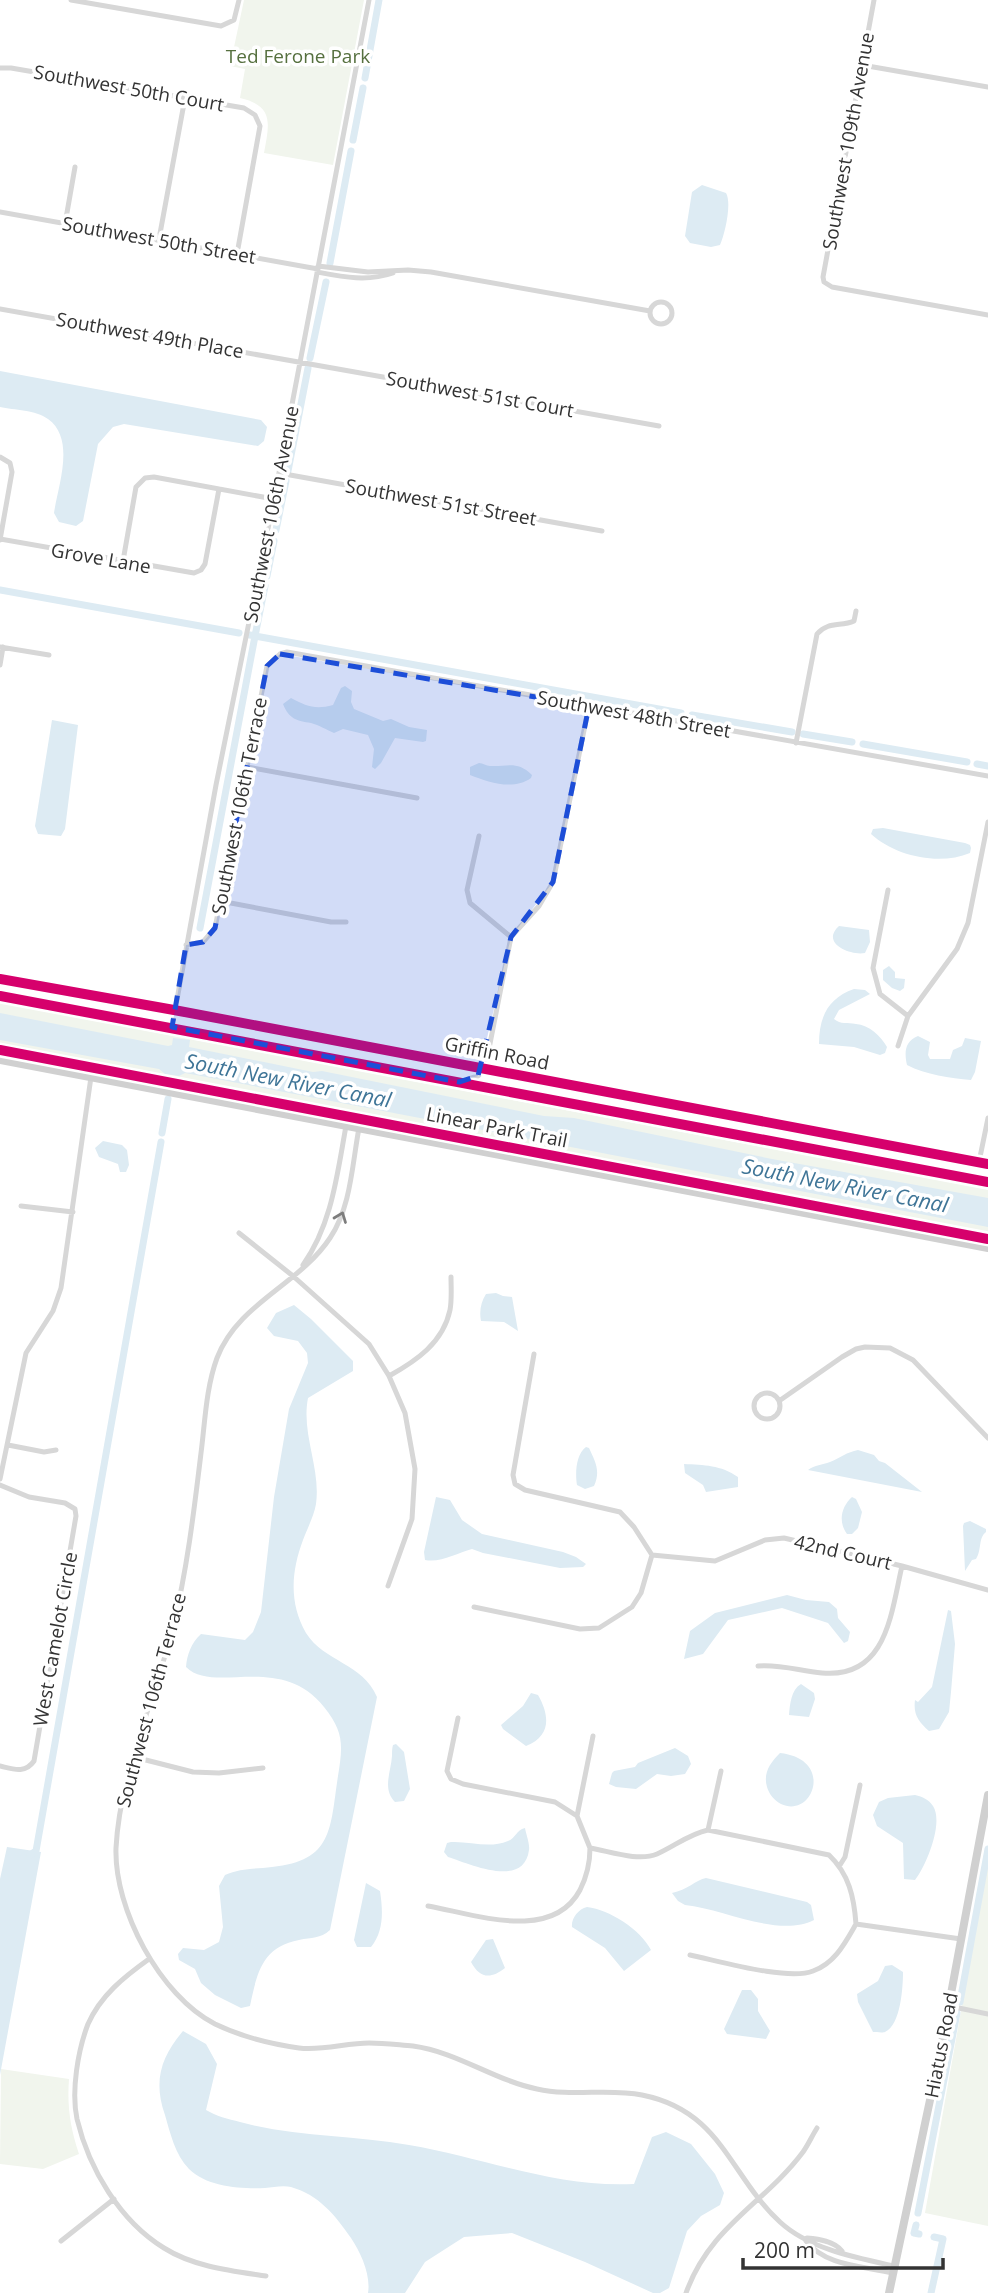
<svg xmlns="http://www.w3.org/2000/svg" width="988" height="2293" viewBox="0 0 988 2293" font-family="'Open Sans',sans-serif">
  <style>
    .green { fill: #f1f5ed }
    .water { fill: #ddebf3 }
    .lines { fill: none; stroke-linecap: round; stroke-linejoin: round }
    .canal { stroke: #ddebf3; stroke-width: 7 }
    .street { stroke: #d7d7d7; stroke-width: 5 }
    .secondary { stroke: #d0d0d0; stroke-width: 8 }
    .primary { stroke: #cacaca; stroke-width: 9 }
    .cycleway-casing { stroke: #fff; stroke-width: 15 }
    .cycleway { stroke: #d6006c; stroke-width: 10 }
    .oneway { stroke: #7d7d7d }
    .marked { fill: #1d4ed8; fill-opacity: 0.2; stroke: #1d4ed8; stroke-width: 5; stroke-dasharray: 14 9; stroke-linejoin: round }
    .labels { text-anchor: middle; stroke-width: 7; stroke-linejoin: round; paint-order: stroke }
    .park-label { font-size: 19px; fill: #56703f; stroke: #fff }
    .street-label { font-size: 19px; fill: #333; stroke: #fff }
    .water-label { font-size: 21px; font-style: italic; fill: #3f7597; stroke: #fff }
  </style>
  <rect width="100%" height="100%" fill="#fff"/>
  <path class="green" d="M 244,0 L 364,0 L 333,165 L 264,153 C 269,125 275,106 240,98 L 245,69 L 230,66 Z
    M 0,1003 L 988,1190 L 988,1244 L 0,1056 Z
    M 988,1860 L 988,2226 L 925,2213 Z
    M 1,2069 L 69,2079 C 67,2106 70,2127 79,2154 L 43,2169 L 0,2164 Z"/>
  <path class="water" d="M 702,185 L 726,193 C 732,203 725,234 720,245 L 711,247 L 690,243 L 685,236 L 692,192 Z
    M 0,371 L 261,420 L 267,427 L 264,441 L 258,446 L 124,424 L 113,427 L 98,444 L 83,521 L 76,526 L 59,522 L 54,513 C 58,486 76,439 48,419 C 36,410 14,410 0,407 Z
    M 345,686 L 352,691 L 351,702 L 354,709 L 383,721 L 391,719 L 409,727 L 427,730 L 426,741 L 423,742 L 395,738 L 381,763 L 375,769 L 372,767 L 374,749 L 368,735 L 343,729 L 334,733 C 327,730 319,725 311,723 C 297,721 289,719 283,704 L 291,698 C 306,706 315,710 333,705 L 341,688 Z
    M 52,720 L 78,725 L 65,829 L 61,836 L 38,834 L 35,826 Z
    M 479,763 C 483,763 486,766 490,766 C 507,767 517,760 532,775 L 531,778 C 513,791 488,782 470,775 L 470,767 Z
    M 883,828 L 965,843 L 970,845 L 971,848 L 970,853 C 939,866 895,856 871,834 L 873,829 Z
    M 839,926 L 869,930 L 870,942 L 865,953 C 850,956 820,943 839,926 Z
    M 889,966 L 895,972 L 895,978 L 905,979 L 904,988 L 900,991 L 892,988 L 883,980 L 883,970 Z
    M 854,989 L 865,990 L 870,994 L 839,1010 L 834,1019 C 841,1025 847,1022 856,1024 C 869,1025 881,1036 887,1047 L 885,1053 L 880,1055 L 854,1047 L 819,1044 C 819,1017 828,998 854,989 Z
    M 0,1013 L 168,1046 L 172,1045 L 173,1038 L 190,1040 L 189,1047 L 313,1072 L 322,1071 L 544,1116 L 574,1118 L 772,1159 L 988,1198 L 988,1227 L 196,1075 L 185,1073 L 179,1076 L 165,1074 L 159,1069 L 0,1040 Z
    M 918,1036 L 930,1042 L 928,1055 L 930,1059 L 950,1059 L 953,1050 L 962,1046 L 965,1038 L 981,1041 L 975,1072 L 971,1080 C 950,1078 926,1075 907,1065 C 904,1052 905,1041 918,1036 Z
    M 103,1141 L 122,1145 L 127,1150 L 129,1165 L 126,1172 L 120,1172 L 118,1164 L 99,1157 L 95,1148 Z
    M 496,1293 L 503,1296 L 512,1297 L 518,1331 L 504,1322 L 481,1321 C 479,1311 481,1302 486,1294 Z
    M 294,1305 L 311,1319 L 353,1361 L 353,1371 L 308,1398 C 301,1434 321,1468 316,1504 C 314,1516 307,1529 303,1540 C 291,1572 289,1603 306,1633 C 324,1662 363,1663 377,1697 L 330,1930 C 320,1939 312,1937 299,1940 C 262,1947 257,1973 250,2006 L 241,2008 L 215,1995 L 201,1983 L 195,1969 L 179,1960 L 178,1954 L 183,1948 L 204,1950 L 219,1942 L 223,1927 L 219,1886 L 225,1875 C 240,1868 256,1869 272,1867 C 334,1861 330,1827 338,1776 C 343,1745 344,1732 324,1707 C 280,1652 214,1695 186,1667 C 187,1655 191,1643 201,1634 L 245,1640 L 253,1632 L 261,1612 L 274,1497 L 289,1409 L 308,1363 L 307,1353 L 298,1341 L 274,1336 L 267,1328 L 276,1313 Z
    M 586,1447 L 589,1448 C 595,1461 601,1471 594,1486 L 585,1489 L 577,1485 C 575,1473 576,1454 586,1447 Z
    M 858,1450 L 874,1455 L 879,1461 L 885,1463 L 922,1492 L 808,1470 C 815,1465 822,1465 830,1462 C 840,1458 847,1452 858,1450 Z
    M 684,1464 C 704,1465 721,1465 738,1477 L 738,1487 L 706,1492 L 703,1485 L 685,1473 Z
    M 436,1497 L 450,1500 L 462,1520 L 482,1534 L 563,1552 L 576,1557 L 586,1564 L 583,1567 L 560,1568 L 483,1553 L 472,1549 C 457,1553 441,1563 425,1560 L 424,1552 Z
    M 852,1497 L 856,1499 L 862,1512 L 858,1528 L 852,1534 L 847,1534 C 838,1522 841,1507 852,1497 Z
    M 970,1521 L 986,1529 L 986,1532 C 978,1538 982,1550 976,1559 L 972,1560 L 965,1571 L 963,1526 L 964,1523 Z
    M 787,1595 L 806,1600 L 829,1602 L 837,1609 L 838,1618 L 850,1632 L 848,1641 L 844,1643 L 828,1623 L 782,1608 L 728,1620 L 703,1654 L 684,1659 L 690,1631 L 715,1613 Z
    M 948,1610 L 951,1611 L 955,1644 L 951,1692 L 949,1712 L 939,1729 L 929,1731 C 919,1722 913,1715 915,1700 L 918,1702 L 932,1687 Z
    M 801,1684 L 814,1693 L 815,1699 L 809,1717 L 789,1715 C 790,1704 791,1690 801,1684 Z
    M 531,1693 L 538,1695 C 550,1716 551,1736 526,1746 L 503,1729 L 501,1725 L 523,1706 Z
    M 396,1744 L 404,1752 L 410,1789 L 404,1801 L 395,1802 C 382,1789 391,1772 392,1756 C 392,1752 392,1748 393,1745 Z
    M 675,1748 L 688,1756 L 691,1764 L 685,1774 L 671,1776 L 657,1774 L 636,1789 L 616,1787 L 609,1784 L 612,1773 L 614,1771 L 635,1767 L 638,1763 Z
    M 780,1753 C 835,1759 813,1819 781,1804 C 774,1800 769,1794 767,1787 C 763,1773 770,1763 780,1753 Z
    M 915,1795 C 923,1797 928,1799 933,1806 C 944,1823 926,1866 915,1880 L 904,1879 L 903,1843 L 877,1826 L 873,1815 L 879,1802 L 888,1798 Z
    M 525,1828 C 526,1834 530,1844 529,1850 C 524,1889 470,1864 448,1857 L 444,1852 L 447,1843 L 451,1842 C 470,1841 489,1849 508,1841 C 516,1838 516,1830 525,1828 Z
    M 7,1847 L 41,1852 L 0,2075 L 0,1879 Z
    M 706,1878 L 807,1902 L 811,1905 L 814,1920 C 779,1938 724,1909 685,1905 L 678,1901 L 672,1893 C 687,1890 696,1880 706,1878 Z
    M 366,1883 L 380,1891 C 383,1911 384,1931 371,1947 L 357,1947 L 354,1940 Z
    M 587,1907 C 610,1910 640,1929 651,1950 L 624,1971 L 605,1948 L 572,1927 C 571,1919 578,1909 587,1907 Z
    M 493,1939 L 505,1968 C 491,1979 480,1979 471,1962 L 486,1940 Z
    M 892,1965 L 903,1972 C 903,1986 901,2025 885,2032 C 883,2033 875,2032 873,2032 L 858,2002 L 857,1994 L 878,1981 L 885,1966 Z
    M 742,1990 L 751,1990 L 758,1999 L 758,2011 L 770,2031 L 766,2039 L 727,2034 L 724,2029 Z
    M 183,2031 L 206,2044 L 217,2064 L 206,2110 C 216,2116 228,2119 240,2122 C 295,2137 353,2135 409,2145 C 485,2158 556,2188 634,2184 L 652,2137 L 666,2132 L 691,2144 L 715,2174 L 724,2193 L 720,2205 L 701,2216 L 687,2231 L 669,2288 L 660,2293 L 653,2293 L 585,2262 L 512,2233 L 464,2237 L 425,2262 L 405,2293 L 368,2293 C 371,2275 361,2253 351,2238 C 335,2215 319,2195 291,2187 C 284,2185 273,2187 265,2188 C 241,2189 207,2187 189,2169 C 175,2155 170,2132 165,2115 C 153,2081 161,2057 183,2031 Z"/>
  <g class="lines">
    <path class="canal" d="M 365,78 L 379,0
      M 353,140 L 363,88
      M 330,263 L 351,151
      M 310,358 L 326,282
      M 288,471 L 308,368
      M 276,530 L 286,481
      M 267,576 L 274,541
      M 0,590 L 239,633
      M 250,635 L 255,636 L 265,586
      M 692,715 L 792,732
      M 803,734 L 852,742
      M 863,744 L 967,762
      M 977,764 L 988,766
      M 200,928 L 255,636 L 681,713
      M 162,1133 L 168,1099
      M 30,1855 L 36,1851 L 161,1142
      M 960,2002 L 988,1849
      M 918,2213 L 957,2013
      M 916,2225 L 914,2233 L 919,2234
      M 931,2293 L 943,2239 L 934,2237"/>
    <path class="street" d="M 71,0 L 221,26 L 234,20 L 239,0
      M 874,0 L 823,277 L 824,282 L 832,287 L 988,315
      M 862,65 L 988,87
      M 0,68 L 11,68 L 244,108 L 255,115 L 260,126 L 237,254
      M 0,212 L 318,269
      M 65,224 L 75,167
      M 159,239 L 185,98
      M 318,266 L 368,272 L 408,270 L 431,272 L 650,311
      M 317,272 C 343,277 367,282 393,273
      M650 313a11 11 0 1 1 22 0a11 11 0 1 1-22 0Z
      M 0,309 L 659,426
      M 0,457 L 10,463 L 12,472 L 0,540
      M 279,473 L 602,531
      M 0,539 L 194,573 L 201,570 L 205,564 L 219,489
      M 123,561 L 136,487 L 145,478 L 154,477 L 274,499
      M 0,647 L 49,655
      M 0,665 L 3,647
      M 796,743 L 817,634 C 828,621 841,627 854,621 L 856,611
      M 247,767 L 417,798
      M 479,836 L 467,890 L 470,903 L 511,937
      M 888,890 L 873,968 L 880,994 L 908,1016
      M 220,901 L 331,922 L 346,922
      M 186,945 L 203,942 L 215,928 L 267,666 L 280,654 L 287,652 L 988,776
      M 172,1027 L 216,785 L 274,499 L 369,0
      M 898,1046 L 908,1016 L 957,949 L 968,923 L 988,822
      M 462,1081 L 478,1076 L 485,1069 L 511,937 L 539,906 L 553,882 L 589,706
      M 359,1128 C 352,1165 351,1207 330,1238 C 299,1285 238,1303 217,1358 C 206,1388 205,1422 201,1453 C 194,1511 187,1570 173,1627 C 155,1700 120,1772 116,1848 C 114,1909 160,1996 215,2024 C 242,2037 270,2044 299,2048 C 322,2051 346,2043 369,2043 C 384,2043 399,2045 413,2046 C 457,2052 494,2080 537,2089 C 572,2097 608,2088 642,2095 C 722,2111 729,2175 780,2222 C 809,2249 857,2258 894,2266
      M 979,1162 L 988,1118
      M 21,1206 L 73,1212
      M 239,1233 L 293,1276 L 369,1344 L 389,1376 L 405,1413 L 415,1469 L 412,1519 L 388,1586
      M 303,1265 C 332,1224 337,1175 346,1126
      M 534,1354 L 513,1475 L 515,1484 L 525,1490 L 620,1512 L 634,1527 L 652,1555 L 715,1561 L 765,1540 L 784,1538 L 902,1566 L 988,1590
      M 389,1376 C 416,1361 443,1343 450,1310 C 452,1300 451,1287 451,1277
      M754 1406a13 13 0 1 1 26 0a13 13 0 1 1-26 0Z
      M 779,1401 L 842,1357 L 856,1349 L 865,1347 L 890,1348 L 913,1360 L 988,1438
      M 8,1445 L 44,1452 L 56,1450
      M 0,1479 L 26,1353 L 53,1311 L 61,1288 L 91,1077
      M 0,1485 L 29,1497 L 65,1503 L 75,1509 L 76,1516 L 34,1761 C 25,1774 13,1769 0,1766
      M 474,1607 L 580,1629 L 599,1628 L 632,1607 L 641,1593 L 652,1555
      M 758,1666 C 780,1664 800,1671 822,1673 C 887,1679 891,1613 902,1566
      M 458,1718 L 447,1771 L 451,1779 L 463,1784 L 555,1802 L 577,1816 L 590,1848 C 609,1851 638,1862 657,1854 C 675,1846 689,1834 708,1830 L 829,1855 C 849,1874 854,1897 856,1924
      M 134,1757 L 193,1772 L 219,1773 L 263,1768
      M 577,1816 L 593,1736
      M 708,1830 L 721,1771
      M 840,1865 L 845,1857 L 860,1785
      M 428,1906 C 474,1914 552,1943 580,1890 C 587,1876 590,1863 590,1848
      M 856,1924 L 961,1939
      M 690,1955 C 719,1961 788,1981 813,1971 C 835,1963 845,1943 856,1924
      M 149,1959 C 124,1977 101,1995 88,2024 C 78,2050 71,2091 77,2119 C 89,2169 120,2221 164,2248 C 194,2267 233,2271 266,2276
      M 949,2006 L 988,2014
      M 807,2238 C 819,2239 834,2241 842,2251
      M 61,2241 L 114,2199
      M 806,2241 C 825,2266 863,2266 893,2273
      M 686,2293 C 710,2226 764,2204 803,2152 C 808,2145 812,2136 817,2128"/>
    <path class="secondary" d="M 0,1060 L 988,1248
      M 889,2293 L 940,2053 L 988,1795"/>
    <path class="primary" d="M 0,979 L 174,1010 L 988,1164
      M 0,996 L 988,1182"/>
    <g class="cycleway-casing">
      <path id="cycleway" d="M 0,979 L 174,1010 L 988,1164
        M 0,996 L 988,1182
        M 0,1050 L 988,1239"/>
    </g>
    <use href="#cycleway" class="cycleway"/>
  </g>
  <defs><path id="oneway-chevron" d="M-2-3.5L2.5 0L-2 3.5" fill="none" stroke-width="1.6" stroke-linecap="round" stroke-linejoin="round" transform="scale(1.75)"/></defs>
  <use class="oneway" href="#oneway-chevron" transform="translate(341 1217) rotate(-69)"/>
  <path class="marked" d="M 280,654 L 589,706 L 553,882 L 511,937 L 478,1076 L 459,1082 L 172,1027 L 186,945 L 203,942 L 215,928 L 267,666 Z"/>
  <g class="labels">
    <g class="park-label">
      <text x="298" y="63">Ted Ferone Park</text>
    </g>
    <g class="street-label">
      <text transform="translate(129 88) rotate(10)" y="7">Southwest 50th Court</text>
      <text transform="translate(848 141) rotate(-80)" y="7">Southwest 109th Avenue</text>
      <text transform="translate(159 240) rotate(10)" y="7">Southwest 50th Street</text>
      <text transform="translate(150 335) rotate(10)" y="7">Southwest 49th Place</text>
      <text transform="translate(480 394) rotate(10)" y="7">Southwest 51st Court</text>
      <text transform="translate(441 502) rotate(10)" y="7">Southwest 51st Street</text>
      <text transform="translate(271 514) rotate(-79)" y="7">Southwest 106th Avenue</text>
      <text transform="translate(101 558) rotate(10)" y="7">Grove Lane</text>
      <text transform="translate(634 714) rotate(10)" y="7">Southwest 48th Street</text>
      <text transform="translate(239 806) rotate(-79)" y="7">Southwest 106th Terrace</text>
      <text transform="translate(497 1053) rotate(11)" y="7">Griffin Road</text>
      <text transform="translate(497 1127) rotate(11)" y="7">Linear Park Trail</text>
      <text transform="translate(843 1552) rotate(13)" y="7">42nd Court</text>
      <text transform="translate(55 1639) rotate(-80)" y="7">West Camelot Circle</text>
      <text transform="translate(151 1700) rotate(-75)" y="7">Southwest 106th Terrace</text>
      <text transform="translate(941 2045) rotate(-79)" y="7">Hiatus Road</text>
    </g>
    <g class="water-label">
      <text transform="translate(288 1081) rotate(11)" y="7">South New River Canal</text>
      <text transform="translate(845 1186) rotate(11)" y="7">South New River Canal</text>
    </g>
  </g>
  <path d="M743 2258v10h200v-10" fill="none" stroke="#333333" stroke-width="3.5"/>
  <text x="754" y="2258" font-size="21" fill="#333333" stroke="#ffffff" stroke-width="5" paint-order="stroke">200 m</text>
</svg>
